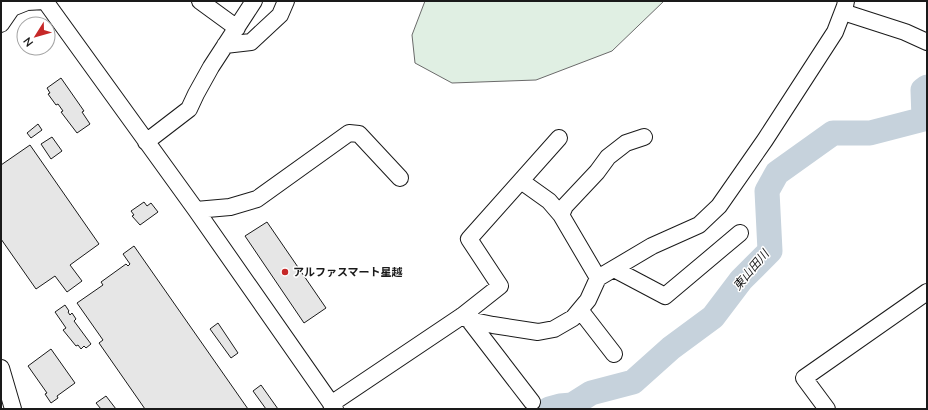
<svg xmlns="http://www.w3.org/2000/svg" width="928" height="410" viewBox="0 0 928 410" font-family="'Nunito Sans','Noto Sans JP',sans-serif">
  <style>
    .green { fill: #e0efe3; stroke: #6a6a6a }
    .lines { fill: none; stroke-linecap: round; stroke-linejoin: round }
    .river { stroke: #c6d2dc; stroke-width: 25 }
    .building { fill: #e6e6e6; stroke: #1a1a1a }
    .minor-casing { stroke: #1a1a1a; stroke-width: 18 }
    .minor { stroke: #fff; stroke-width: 16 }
    .poi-dot { fill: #c62828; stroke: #fff; stroke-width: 1.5 }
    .labels { text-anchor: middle; stroke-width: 3; stroke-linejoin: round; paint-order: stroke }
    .poi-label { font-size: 11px; font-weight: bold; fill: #1a1a1a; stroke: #fff; text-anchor: start }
    .water-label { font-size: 12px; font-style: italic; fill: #1a1a1a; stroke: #fff }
  </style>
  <rect width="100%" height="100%" fill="#fff"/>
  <path class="green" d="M 425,1 L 664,1 L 612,51 L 536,80 L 452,83 L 415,63 L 412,35 Z"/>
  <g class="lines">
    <path class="river" d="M 549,409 L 560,406 L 572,405 L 591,393 L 633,382 L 671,348 L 713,317 L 741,280 L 770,251 L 767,191 L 777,173 L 833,133 L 870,133 L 924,119 L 923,90 L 927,87"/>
  </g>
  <path class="building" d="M 61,78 L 84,111 L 82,112 L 90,124 L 77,133 L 61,112 L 63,111 L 58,104 L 56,105 L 48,94 L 50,93 L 47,88 Z
    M 38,124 L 42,130 L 31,138 L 27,133 Z
    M 52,137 L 62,151 L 51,159 L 41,144 Z
    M 30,145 L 99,244 L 70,265 L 82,281 L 67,292 L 55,276 L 36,289 L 1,239 L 1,165 Z
    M 144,202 L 147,206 L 151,203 L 158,212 L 140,225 L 132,216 L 134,215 L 131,211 Z
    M 267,222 L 326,308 L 304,323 L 245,236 Z
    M 134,246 L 248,409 L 145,409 L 99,343 L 103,340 L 77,303 L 103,285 L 101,282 L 126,264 L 128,266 L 130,264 L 123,254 Z
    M 65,305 L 69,311 L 68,312 L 70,315 L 72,313 L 76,319 L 74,321 L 91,344 L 86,348 L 84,346 L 81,349 L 78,345 L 76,346 L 63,330 L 66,328 L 55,312 Z
    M 218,323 L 238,353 L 231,358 L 210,329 Z
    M 51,349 L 75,383 L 57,396 L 58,398 L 51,403 L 45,394 L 47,393 L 28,366 Z
    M 261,385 L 278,409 L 266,409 L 253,391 Z
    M 106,396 L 116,409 L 101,409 L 96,403 Z"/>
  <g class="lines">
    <g class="minor-casing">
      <path id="minor" d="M 200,1 L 237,28
        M 1,2 L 12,8 L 27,2 L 45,1 L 196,210 L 335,409
        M 843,12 L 905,32 L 927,42
        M 1,24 L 12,8
        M 225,45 L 251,42 L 280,15 L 286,1
        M 146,142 L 189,109 L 196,94 L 211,67 L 254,1
        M 521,181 L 549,201 L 561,215
        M 196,210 L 230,207 L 257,199 L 349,133 L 359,134 L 400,178
        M 614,269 L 665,296 L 740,233
        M 598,278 L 652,246 L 699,225 L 719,206 L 765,140 L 835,32 L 845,6 L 846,1
        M 580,310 L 614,354
        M 462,316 L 469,320 L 493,325 L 538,332 L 554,329 L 573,318 L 588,300 L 598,278 L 561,215 L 565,206 L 597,172 L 608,157 L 626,143 L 644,137
        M 469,320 L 532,402
        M 1,368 L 13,409
        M 331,404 L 462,316 L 500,286 L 469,239 L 559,138
        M 827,409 L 804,378 L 927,292"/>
    </g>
    <use href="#minor" class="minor"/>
  </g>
  <circle class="poi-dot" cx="285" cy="272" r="4"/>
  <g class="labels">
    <g class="poi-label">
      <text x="293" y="276">アルファスマート星越</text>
    </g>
    <g class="water-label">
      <text transform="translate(751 270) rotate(-50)" y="4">東山田川</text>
    </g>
  </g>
  <rect width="928" height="410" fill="none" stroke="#1a1a1a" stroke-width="4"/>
  <g transform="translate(36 36) rotate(233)"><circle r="19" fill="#ffffff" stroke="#a3a3a3"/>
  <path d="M0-3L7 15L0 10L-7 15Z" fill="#c62828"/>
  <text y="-6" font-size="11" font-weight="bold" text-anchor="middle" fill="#1a1a1a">N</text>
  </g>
</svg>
